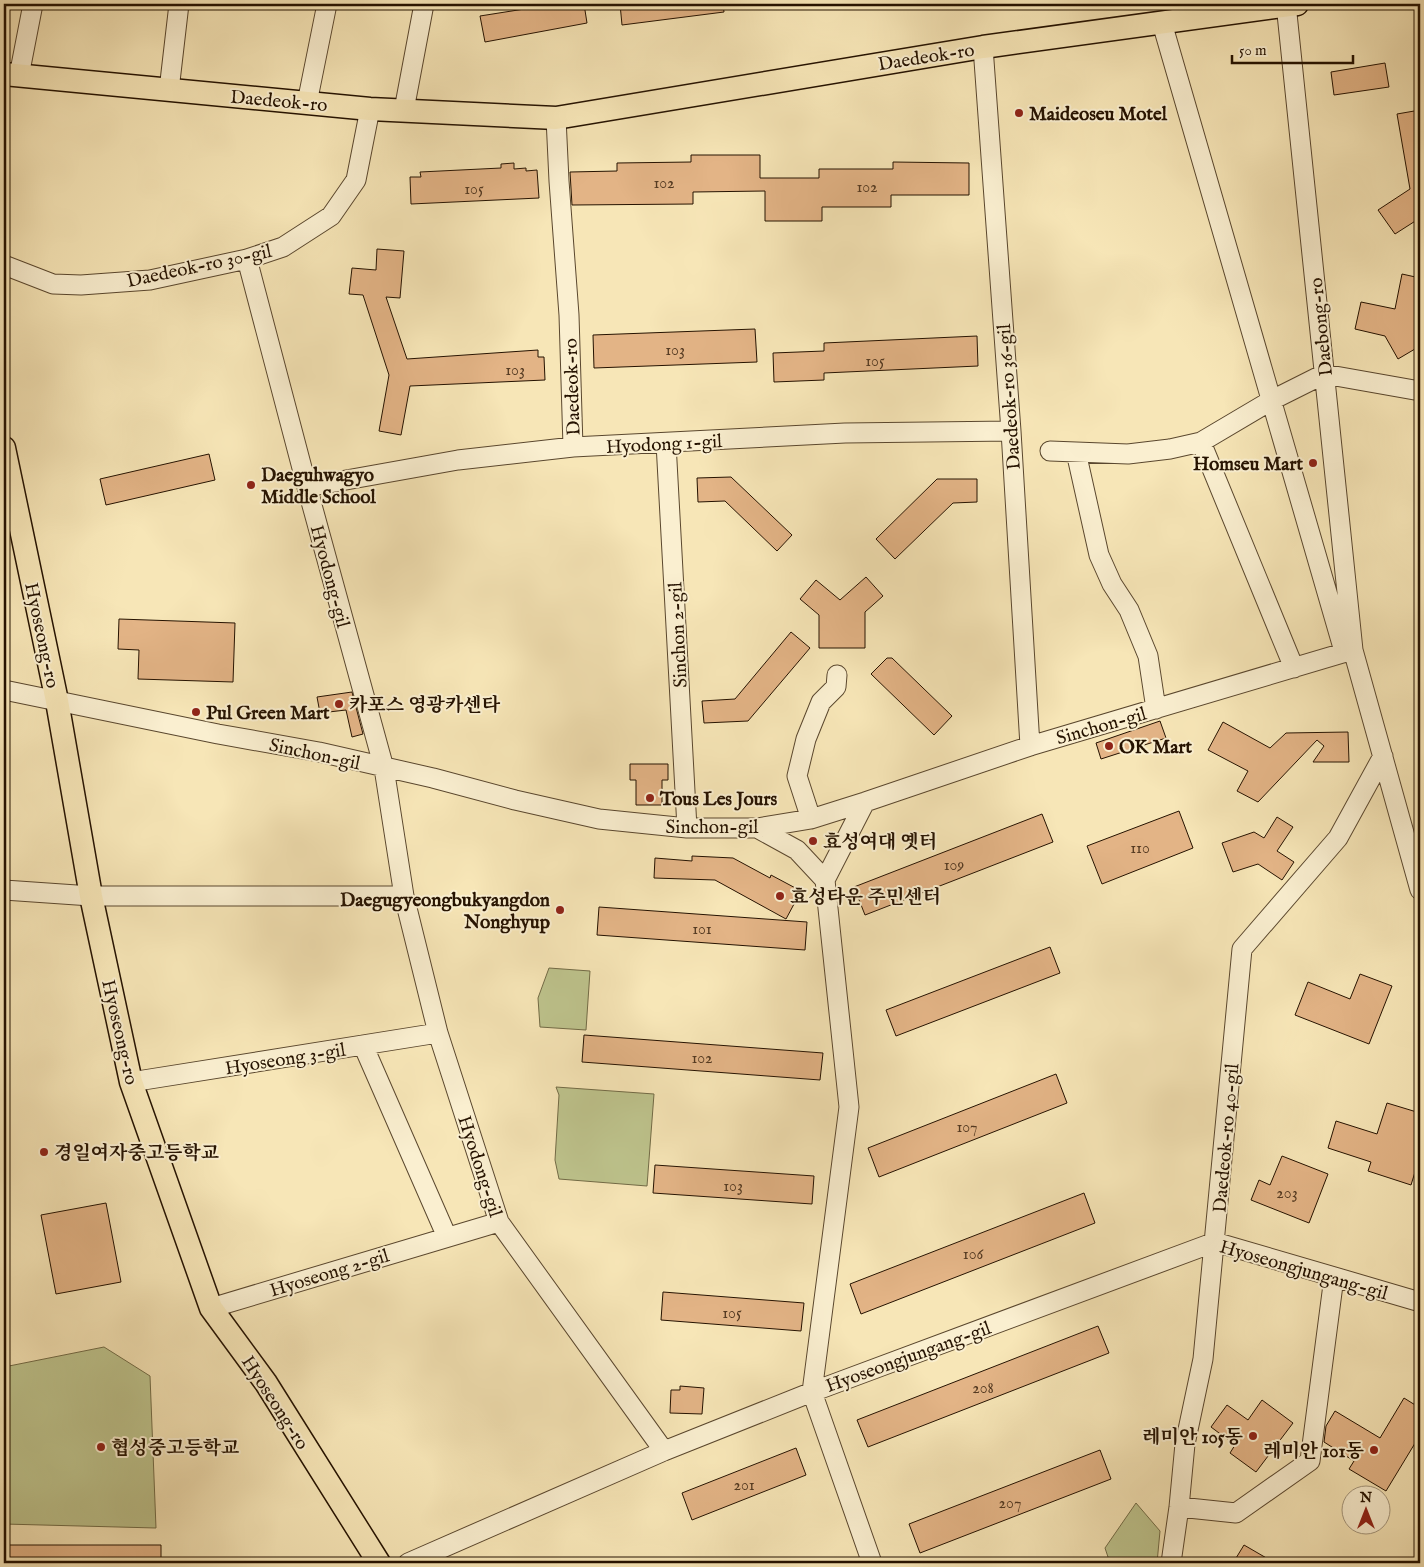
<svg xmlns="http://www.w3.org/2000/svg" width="1424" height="1567" viewBox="0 0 1424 1567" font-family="'IM FELL English','Noto Serif KR',serif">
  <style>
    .green { fill: #bec48d; stroke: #726b46 }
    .building { fill: #e3b486; stroke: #251200 }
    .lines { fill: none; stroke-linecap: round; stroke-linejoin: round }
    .minor-casing { stroke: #5a472e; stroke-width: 21 }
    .major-casing { stroke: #251200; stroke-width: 25 }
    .minor { stroke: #faefd0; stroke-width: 19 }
    .major { stroke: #f7e6b7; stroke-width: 22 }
    .poi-dot { fill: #8f2418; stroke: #faefd0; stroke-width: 2 }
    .labels { text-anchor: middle; stroke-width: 4; stroke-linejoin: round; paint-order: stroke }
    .number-label { font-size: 16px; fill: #543a22 }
    .street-label { font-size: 19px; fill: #251200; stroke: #faefd0 }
    .poi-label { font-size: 19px; font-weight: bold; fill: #251200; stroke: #faefd0; text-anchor: start }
  </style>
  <rect width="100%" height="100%" fill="#f7e6b7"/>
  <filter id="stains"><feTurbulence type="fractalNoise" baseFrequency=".004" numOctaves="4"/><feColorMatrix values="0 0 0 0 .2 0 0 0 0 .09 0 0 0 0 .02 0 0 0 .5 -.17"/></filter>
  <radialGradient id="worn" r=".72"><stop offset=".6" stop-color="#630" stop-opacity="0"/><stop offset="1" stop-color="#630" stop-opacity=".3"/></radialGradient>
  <path class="green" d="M 4,518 L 13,519 L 4,562 Z
    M 549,968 L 590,971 L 586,1030 L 540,1027 L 538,998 Z
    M 556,1087 L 654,1094 L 647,1186 L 559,1179 L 555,1160 L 559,1095 Z
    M 104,1347 L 150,1376 L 156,1528 L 4,1524 L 4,1367 Z
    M 1136,1503 L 1160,1531 L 1157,1563 L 1110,1563 L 1105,1548 Z"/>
  <path class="building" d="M 556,4 L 584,4 L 587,23 L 485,42 L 480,16 Z
    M 620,4 L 723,4 L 724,12 L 622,25 Z
    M 1385,63 L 1389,87 L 1334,95 L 1331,72 Z
    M 1420,110 L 1420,218 L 1395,234 L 1378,210 L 1410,189 L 1397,114 Z
    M 691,155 L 760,155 L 760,178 L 819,178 L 819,169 L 893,169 L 893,162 L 969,163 L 969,195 L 891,195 L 891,207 L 822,207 L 822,221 L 765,221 L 765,191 L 693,192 L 693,204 L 572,205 L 570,172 L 617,171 L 617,163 L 691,162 Z
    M 514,163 L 514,169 L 526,168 L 526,171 L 537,170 L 539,198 L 411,204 L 410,177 L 421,177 L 420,172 L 501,168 L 501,164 Z
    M 377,249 L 404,251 L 400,298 L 386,297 L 407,359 L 538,350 L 538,357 L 544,357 L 545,380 L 410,386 L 401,435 L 379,431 L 389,375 L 363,295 L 349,294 L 352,268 L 376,270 Z
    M 1402,274 L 1420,278 L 1420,346 L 1398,359 L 1385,336 L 1355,329 L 1361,302 L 1395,309 Z
    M 755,329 L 757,362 L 594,368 L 593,335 Z
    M 977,336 L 978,366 L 824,373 L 824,380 L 774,382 L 773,353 L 824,351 L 824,343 Z
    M 209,454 L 215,480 L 106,505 L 100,479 Z
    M 731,477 L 792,535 L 777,551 L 725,501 L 698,502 L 697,478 Z
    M 937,479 L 977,479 L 977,502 L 953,503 L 895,559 L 876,539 Z
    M 866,577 L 883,596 L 865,612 L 865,648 L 819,648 L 819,615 L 800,599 L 816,580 L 840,600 Z
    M 119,619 L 235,623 L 233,682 L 138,679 L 139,650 L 118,649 Z
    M 791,632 L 810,648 L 748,721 L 704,723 L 702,701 L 735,699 Z
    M 887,658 L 892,658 L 952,716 L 934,735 L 871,674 Z
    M 352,692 L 363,734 L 352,737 L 346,710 L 320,713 L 317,697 Z
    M 1160,721 L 1166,738 L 1101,759 L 1096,743 Z
    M 1223,722 L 1270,748 L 1286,733 L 1348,732 L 1349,762 L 1313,762 L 1324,746 L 1317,740 L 1258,802 L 1237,791 L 1248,771 L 1208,750 Z
    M 630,764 L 668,764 L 668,780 L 662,780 L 662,805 L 636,805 L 636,780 L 630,780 Z
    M 1179,811 L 1193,848 L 1102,884 L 1087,846 Z
    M 1042,814 L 1053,842 L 865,915 L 854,887 Z
    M 1277,817 L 1293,827 L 1277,851 L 1294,862 L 1282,880 L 1258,864 L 1233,872 L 1222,843 L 1254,832 L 1264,838 Z
    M 692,856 L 733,858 L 770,878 L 771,875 L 801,891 L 786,919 L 715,880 L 654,878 L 655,858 L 692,861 Z
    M 599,907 L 807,922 L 805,950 L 597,935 Z
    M 1050,947 L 1060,973 L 896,1036 L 886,1010 Z
    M 1360,974 L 1392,986 L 1369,1044 L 1295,1015 L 1308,982 L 1350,999 Z
    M 584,1035 L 823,1053 L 820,1080 L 582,1062 Z
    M 1056,1074 L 1067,1103 L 879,1177 L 868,1148 Z
    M 1387,1103 L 1420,1113 L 1420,1156 L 1411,1185 L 1368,1171 L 1371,1162 L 1328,1148 L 1336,1121 L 1377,1134 Z
    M 1282,1156 L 1328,1174 L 1309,1223 L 1251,1200 L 1259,1180 L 1270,1185 Z
    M 655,1165 L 814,1176 L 812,1204 L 653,1193 Z
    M 1084,1193 L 1095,1223 L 861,1314 L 850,1284 Z
    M 106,1203 L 121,1282 L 56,1294 L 41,1215 Z
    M 663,1292 L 804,1303 L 801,1331 L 661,1320 Z
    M 1098,1326 L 1109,1353 L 868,1447 L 857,1420 Z
    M 680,1386 L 704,1388 L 702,1414 L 670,1413 L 671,1390 L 680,1390 Z
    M 1404,1398 L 1420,1408 L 1420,1435 L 1386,1491 L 1349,1469 L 1354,1461 L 1324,1442 L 1326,1426 L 1335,1411 L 1380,1438 Z
    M 1262,1400 L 1293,1423 L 1256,1472 L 1230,1453 L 1235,1445 L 1211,1427 L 1227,1405 L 1248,1420 Z
    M 796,1448 L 806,1475 L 692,1520 L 682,1493 Z
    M 1100,1450 L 1111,1479 L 920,1553 L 909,1524 Z
    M 4,1545 L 161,1545 L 161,1563 L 4,1563 Z
    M 1244,1545 L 1275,1563 L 1233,1563 Z"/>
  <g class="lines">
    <g class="minor-casing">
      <path id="minor" d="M 1286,4 L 1353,650 L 1420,890
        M 1162,23 L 1344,651
        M 983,47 L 1011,431 L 1030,746
        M 19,76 L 33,4
        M 169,90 L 179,4
        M 307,103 L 327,4
        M 404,110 L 424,4
        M 556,118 L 559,181 L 569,315 L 573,447
        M 247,259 L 307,487 L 384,768 L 404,896 L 438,1033 L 499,1222 L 664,1451
        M 4,265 L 53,284 L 81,285 L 150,280 L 247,259 L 283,247 L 331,216 L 356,180 L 370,109
        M 1201,442 L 1294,668
        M 666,443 L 687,828
        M 1050,451 L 1128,454 L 1170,449 L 1201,442 L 1272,400 L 1324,374 L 1420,391
        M 1076,452 L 1099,555 L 1112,584 L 1129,610 L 1148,656 L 1156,709
        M 307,487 L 458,460 L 573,447 L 845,433 L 1011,431
        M 4,690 L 218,734 L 319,752 L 433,778 L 515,800 L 599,819 L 687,828 L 757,828 L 811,819 L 865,802 L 1030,746 L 1353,650
        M 865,802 L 825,880 L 849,1107 L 812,1392 L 872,1563
        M 811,819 L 797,776 L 806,739 L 821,702 L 836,687 L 837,675
        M 757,828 L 797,850 L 825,880
        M 4,890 L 91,896 L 404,896
        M 363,1045 L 447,1237
        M 131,1082 L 438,1033
        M 211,1308 L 499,1222
        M 1179,1507 L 1236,1513 L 1310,1461 L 1334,1277
        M 408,1563 L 664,1451 L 812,1392 L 1215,1242 L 1420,1302
        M 1171,1563 L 1179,1507 L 1185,1444 L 1203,1359 L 1242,949 L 1338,838 L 1383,756"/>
    </g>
    <g class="major-casing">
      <path id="major" d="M 4,74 L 370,109 L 556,118 L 983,47 L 1297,4
        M 4,448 L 57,701 L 91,896 L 131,1082 L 211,1308 L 266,1383 L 379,1563"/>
    </g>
    <use href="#minor" class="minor"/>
    <use href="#major" class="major"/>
  </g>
  <g class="poi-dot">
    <circle cx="1019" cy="113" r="5"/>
    <circle cx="1313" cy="463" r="5"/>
    <circle cx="251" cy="485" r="5"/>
    <circle cx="339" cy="704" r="5"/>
    <circle cx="196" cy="712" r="5"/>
    <circle cx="1109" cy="746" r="5"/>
    <circle cx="650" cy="798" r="5"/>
    <circle cx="813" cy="841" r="5"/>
    <circle cx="780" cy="896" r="5"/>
    <circle cx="560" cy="910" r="5"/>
    <circle cx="44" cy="1152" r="5"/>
    <circle cx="1253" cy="1436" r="5"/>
    <circle cx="101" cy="1447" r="5"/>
    <circle cx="1374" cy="1450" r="5"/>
  </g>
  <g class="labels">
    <g class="number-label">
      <text x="664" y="188">102</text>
      <text x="867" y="192">102</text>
      <text x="474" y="194">105</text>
      <text x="675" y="355">103</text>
      <text x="875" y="366">105</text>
      <text x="515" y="375">103</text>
      <text x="1140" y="853">110</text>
      <text x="954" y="870">109</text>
      <text x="702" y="934">101</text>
      <text x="702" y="1063">102</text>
      <text x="967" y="1132">107</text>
      <text x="733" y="1191">103</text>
      <text x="1287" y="1198">203</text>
      <text x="973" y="1259">106</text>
      <text x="732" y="1318">105</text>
      <text x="983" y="1393">208</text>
      <text x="744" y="1490">201</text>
      <text x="1010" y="1508">207</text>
    </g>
    <g class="street-label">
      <text transform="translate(926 56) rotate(-9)" y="7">Daedeok-ro</text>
      <text transform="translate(279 100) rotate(5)" y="7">Daedeok-ro</text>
      <text transform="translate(199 265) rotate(-12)" y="7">Daedeok-ro 30-gil</text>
      <text transform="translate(1320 327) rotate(-96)" y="7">Daebong-ro</text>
      <text transform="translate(571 387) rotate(-92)" y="7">Daedeok-ro</text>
      <text transform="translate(1008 397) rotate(-94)" y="7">Daedeok-ro 36-gil</text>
      <text transform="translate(664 443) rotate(-3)" y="7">Hyodong 1-gil</text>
      <text transform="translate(331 576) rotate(75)" y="7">Hyodong-gil</text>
      <text transform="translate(43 635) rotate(78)" y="7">Hyoseong-ro</text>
      <text transform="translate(677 635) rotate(-93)" y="7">Sinchon 2-gil</text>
      <text transform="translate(1101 725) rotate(-16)" y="7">Sinchon-gil</text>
      <text transform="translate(315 753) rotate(12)" y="7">Sinchon-gil</text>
      <text x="712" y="833">Sinchon-gil</text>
      <text transform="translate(121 1032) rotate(77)" y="7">Hyoseong-ro</text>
      <text transform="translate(285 1058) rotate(-9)" y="7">Hyoseong 3-gil</text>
      <text transform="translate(1225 1138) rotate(-85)" y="7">Daedeok-ro 40-gil</text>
      <text transform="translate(481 1166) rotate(72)" y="7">Hyodong-gil</text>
      <text transform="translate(1304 1269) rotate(16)" y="7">Hyoseongjungang-gil</text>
      <text transform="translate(329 1272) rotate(-17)" y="7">Hyoseong 2-gil</text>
      <text transform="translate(908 1356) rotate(-20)" y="7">Hyoseongjungang-gil</text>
      <text transform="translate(276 1402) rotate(57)" y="7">Hyoseong-ro</text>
    </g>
    <g class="poi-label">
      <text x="1029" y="120">Maideoseu Motel</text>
      <text x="1303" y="470" text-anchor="end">Homseu Mart</text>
      <text x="261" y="481">Daeguhwagyo<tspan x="261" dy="22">Middle School</tspan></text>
      <text x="349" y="711">카포스 영광카센타</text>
      <text x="206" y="719">Pul Green Mart</text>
      <text x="1119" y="753">OK Mart</text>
      <text x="660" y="805">Tous Les Jours</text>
      <text x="823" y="848">효성여대 옛터</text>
      <text x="790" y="903">효성타운 주민센터</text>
      <text x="550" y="906" text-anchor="end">Daegugyeongbukyangdon<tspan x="550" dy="22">Nonghyup</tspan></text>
      <text x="54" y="1159">경일여자중고등학교</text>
      <text x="1243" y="1443" text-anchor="end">레미안 105동</text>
      <text x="111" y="1454">협성중고등학교</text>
      <text x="1364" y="1457" text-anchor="end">레미안 101동</text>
    </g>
  </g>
  <rect width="1424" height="1567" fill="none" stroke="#f7e6b7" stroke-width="20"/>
  <rect x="5" y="5" width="1414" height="1557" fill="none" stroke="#251200" stroke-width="2.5"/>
  <rect x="10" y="10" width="1404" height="1547" fill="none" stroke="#251200"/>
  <g transform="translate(1366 1510)"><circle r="24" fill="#faefd0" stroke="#a5977d"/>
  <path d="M0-4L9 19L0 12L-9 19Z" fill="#8f2418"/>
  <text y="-8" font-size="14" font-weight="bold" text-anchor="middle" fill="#251200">N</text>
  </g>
  <path d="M1232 55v8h121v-8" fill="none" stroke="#251200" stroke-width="2.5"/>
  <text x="1239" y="55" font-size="15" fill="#251200" stroke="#faefd0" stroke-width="4" paint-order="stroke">50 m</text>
  <rect width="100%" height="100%" filter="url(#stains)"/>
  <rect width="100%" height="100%" fill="url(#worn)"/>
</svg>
